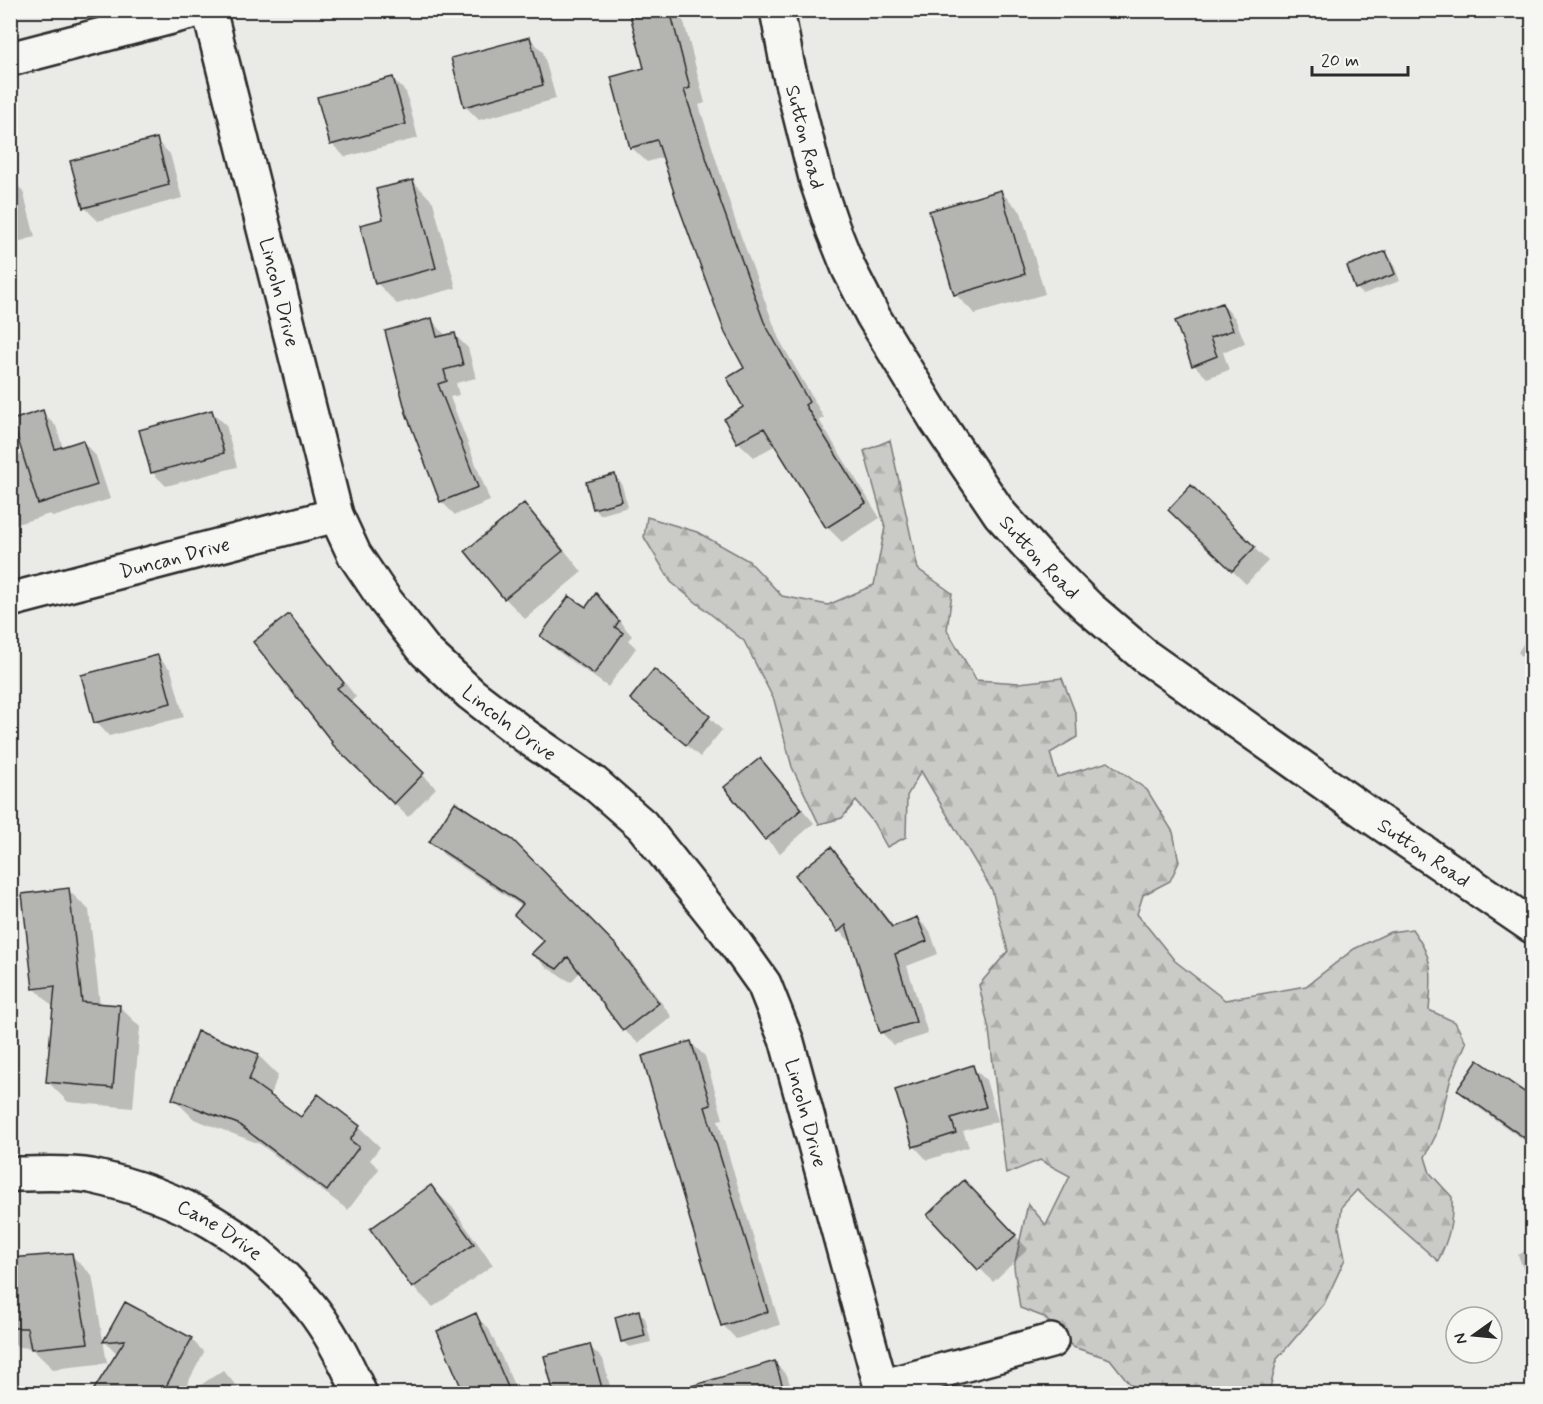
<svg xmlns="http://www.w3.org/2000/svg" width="1543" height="1404" viewBox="0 0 1543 1404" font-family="Mynerve,sans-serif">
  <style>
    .forest { fill: url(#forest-firs); stroke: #7a7a79; stroke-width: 1.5 }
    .shadow { fill: #0003 }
    .building { fill: #b4b4b1; stroke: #2b2b2b; stroke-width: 1.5 }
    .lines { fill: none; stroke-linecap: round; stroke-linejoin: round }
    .street-casing { stroke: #2b2b2b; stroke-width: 38 }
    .secondary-casing { stroke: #2b2b2b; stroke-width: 38 }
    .street { stroke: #f6f6f2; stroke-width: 33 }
    .secondary { stroke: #f6f6f2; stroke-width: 33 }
    .labels { text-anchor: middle; stroke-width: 4.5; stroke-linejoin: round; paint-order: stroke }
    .street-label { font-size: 20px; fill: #2b2b2b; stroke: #f6f6f2 }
  </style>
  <defs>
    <pattern id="forest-firs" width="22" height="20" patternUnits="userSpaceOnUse" patternTransform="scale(1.5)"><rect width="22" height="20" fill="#cacac7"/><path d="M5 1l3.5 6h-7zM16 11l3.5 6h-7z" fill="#aeaeab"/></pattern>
  </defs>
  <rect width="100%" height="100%" fill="#eaeae6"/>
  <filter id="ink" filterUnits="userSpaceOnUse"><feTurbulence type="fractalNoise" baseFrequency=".0167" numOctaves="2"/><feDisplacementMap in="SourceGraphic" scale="12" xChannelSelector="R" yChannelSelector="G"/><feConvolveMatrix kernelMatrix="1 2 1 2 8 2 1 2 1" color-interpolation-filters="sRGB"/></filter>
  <g filter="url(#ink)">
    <path class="forest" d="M 890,440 L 918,569 L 952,593 L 947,630 L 976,680 L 1019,683 L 1062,678 L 1076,715 L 1077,737 L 1050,753 L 1057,777 L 1108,762 L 1147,790 L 1173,832 L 1179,862 L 1170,881 L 1143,895 L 1137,914 L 1175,961 L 1225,1000 L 1306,986 L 1354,949 L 1390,932 L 1412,929 C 1435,960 1432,974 1429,1010 L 1455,1022 L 1466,1043 L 1451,1078 L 1436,1135 L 1425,1157 L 1430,1173 L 1452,1197 C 1453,1223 1449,1238 1438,1261 L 1357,1190 L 1342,1206 L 1339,1228 L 1345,1259 L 1324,1304 L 1277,1359 L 1269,1393 L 1137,1393 L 1110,1359 L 1073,1347 L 1044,1317 L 1020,1308 L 1014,1267 L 1028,1204 L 1046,1225 L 1070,1176 L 1040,1160 L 1006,1174 L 989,1030 L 979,985 L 1008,951 L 992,890 L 921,771 L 907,796 L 906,837 L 887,847 L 873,822 L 856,801 L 842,818 L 819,824 L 792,767 L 774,700 L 744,641 L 671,582 L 644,537 L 647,517 L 697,532 L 749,561 L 782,596 L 828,605 L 874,585 L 885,527 L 864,451 Z"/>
    <path class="shadow" d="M 654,10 L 672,10 L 684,22 L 705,103 L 699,105 L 735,220 L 779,339 L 824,418 L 819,420 L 880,518 L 842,542 L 827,527 L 776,445 L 754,457 L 738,442 L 726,419 L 745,408 L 746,368 L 664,157 L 647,162 L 631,147 Z
      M 530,38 L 543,52 L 556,99 L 479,120 L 465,106 Z
      M 393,79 L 406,92 L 418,138 L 345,157 L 332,144 Z
      M 156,140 L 170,154 L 182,198 L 98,221 L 84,207 Z
      M 10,178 L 23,191 L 35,237 L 10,244 Z
      M 413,181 L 433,202 L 456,288 L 397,304 L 377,283 L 385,221 Z
      M 1001,192 L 1021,212 L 1045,294 L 975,314 L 955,294 Z
      M 1386,253 L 1392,260 L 1400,281 L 1363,294 L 1356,288 Z
      M 1222,304 L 1235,318 L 1245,343 L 1223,352 L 1229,370 L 1207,378 L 1194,365 Z
      M 432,320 L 446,336 L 454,334 L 468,348 L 476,378 L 456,383 L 459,395 L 450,397 L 490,501 L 455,515 L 441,501 Z
      M 42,412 L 56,426 L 63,448 L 83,442 L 96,456 L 110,499 L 53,517 L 50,514 L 10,526 L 10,458 L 24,454 Z
      M 212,412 L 226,425 L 237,467 L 166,486 L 152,472 Z
      M 614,476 L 621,482 L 628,507 L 600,515 L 594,508 Z
      M 524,505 L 545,526 L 582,572 L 525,619 L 505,598 Z
      M 1183,523 L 1254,548 L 1268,561 L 1246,584 Z
      M 597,595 L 632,636 L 628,640 L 636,648 L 608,687 L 556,650 L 542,636 L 587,610 Z
      M 289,616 L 303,629 L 356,697 L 350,702 L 436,788 L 408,817 L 333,743 Z
      M 1532,630 L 1532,667 L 1518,652 Z
      M 158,657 L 171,670 L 184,717 L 109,736 L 96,722 Z
      M 632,699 L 709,717 L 722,730 L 700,757 Z
      M 760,760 L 814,823 L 780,853 L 766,839 L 726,787 Z
      M 431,841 L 512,841 L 631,962 L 672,1017 L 638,1043 L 624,1030 L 581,971 L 571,982 L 546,967 L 533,954 L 545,942 L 530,928 L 523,907 L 444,855 Z
      M 831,849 L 844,862 L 894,927 L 917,918 L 930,931 L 938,954 L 907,966 L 928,1034 L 894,1045 L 881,1032 L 852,943 L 839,931 Z
      M 68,890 L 89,910 L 100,1005 L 120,1007 L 140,1027 L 133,1108 L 68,1102 L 48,1082 L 54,1008 L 34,988 Z
      M 691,1043 L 705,1056 L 723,1119 L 718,1120 L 780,1325 L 736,1339 L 723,1325 Z
      M 258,1055 L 278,1075 L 270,1097 L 301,1120 L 359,1127 L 380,1147 L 370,1160 L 379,1169 L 348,1210 L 260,1144 L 194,1119 L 174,1099 Z
      M 972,1067 L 986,1080 L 998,1121 L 963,1131 L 969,1147 L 927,1160 L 914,1146 Z
      M 1459,1089 L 1532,1100 L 1532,1146 L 1472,1103 Z
      M 431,1187 L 452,1207 L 493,1265 L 433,1307 L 413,1287 Z
      M 977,1195 L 1028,1249 L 993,1282 L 929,1215 Z
      M 1532,1248 L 1532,1291 L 1518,1255 Z
      M 71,1255 L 92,1275 L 107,1363 L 53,1369 L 31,1348 L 17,1347 L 10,1340 L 10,1260 Z
      M 126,1304 L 191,1339 L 204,1352 L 182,1394 L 92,1394 L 118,1354 L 105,1342 Z
      M 638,1312 L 645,1318 L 651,1342 L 629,1347 L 622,1341 Z
      M 475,1315 L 489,1329 L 518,1394 L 466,1394 Z
      M 589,1346 L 603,1359 L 612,1394 L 556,1394 Z
      M 774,1362 L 787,1375 L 793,1394 L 703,1394 Z
      M 223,1370 L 243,1394 L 190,1394 L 189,1393 Z"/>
    <path class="building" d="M 648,10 L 670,10 L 690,88 L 684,90 L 721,203 L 764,322 L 809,402 L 805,405 L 866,503 L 826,528 L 764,428 L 737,443 L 724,419 L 743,407 L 727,378 L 744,368 L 725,333 L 677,202 L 657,140 L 630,148 L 611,77 L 644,68 L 630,15 Z
      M 530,37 L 543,85 L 464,107 L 451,58 Z
      M 393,77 L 406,124 L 330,145 L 317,97 Z
      M 157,138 L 169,185 L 83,208 L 70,161 Z
      M 413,180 L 436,268 L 375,284 L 360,225 L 383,219 L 376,189 Z
      M 1001,190 L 1025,274 L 954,295 L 929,211 Z
      M 1386,251 L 1395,274 L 1355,289 L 1347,266 Z
      M 1222,303 L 1233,330 L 1210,338 L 1217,356 L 1192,366 L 1175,321 Z
      M 432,318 L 437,337 L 455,333 L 463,365 L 444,370 L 447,381 L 438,384 L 478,487 L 440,502 L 406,413 L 385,331 Z
      M 43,410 L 55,449 L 83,440 L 97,485 L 38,504 L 12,420 Z
      M 212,410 L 224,453 L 151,473 L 139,430 Z
      M 615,474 L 622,501 L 593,509 L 586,482 Z
      M 1191,485 L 1255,547 L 1232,571 L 1168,510 Z
      M 524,503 L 563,551 L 504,599 L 465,551 Z
      M 596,593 L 619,621 L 615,627 L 623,633 L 594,674 L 540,636 L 569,596 L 586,607 Z
      M 289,614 L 344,683 L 337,688 L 424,773 L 394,804 L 331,743 L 332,742 L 253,642 Z
      M 158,655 L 171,703 L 94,723 L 81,675 Z
      M 654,669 L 710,716 L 686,745 L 630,699 Z
      M 760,758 L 802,809 L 765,840 L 724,787 Z
      M 455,802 L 513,840 L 617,946 L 659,1003 L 623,1031 L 568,957 L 557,969 L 531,954 L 544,941 L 514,915 L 523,904 L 429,842 Z
      M 831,847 L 892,927 L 917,917 L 927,941 L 895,954 L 916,1022 L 880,1033 L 846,925 L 838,932 L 795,875 Z
      M 69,888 L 82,1002 L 120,1005 L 113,1088 L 46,1082 L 55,986 L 33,989 L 22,894 Z
      M 197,1031 L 259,1054 L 249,1080 L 301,1117 L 318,1094 L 360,1126 L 350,1140 L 359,1147 L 327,1191 L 238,1124 L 172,1099 Z
      M 691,1041 L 711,1105 L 705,1107 L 768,1312 L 721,1326 L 642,1056 Z
      M 1478,1060 L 1533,1098 L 1533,1144 L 1457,1090 Z
      M 973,1065 L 986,1107 L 951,1118 L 956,1133 L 913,1147 L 895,1090 Z
      M 964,1180 L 1016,1235 L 978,1270 L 927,1215 Z
      M 431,1185 L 474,1244 L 412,1288 L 370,1229 Z
      M 72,1253 L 88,1343 L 31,1349 L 27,1328 L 10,1328 L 10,1258 Z
      M 125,1302 L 192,1338 L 162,1394 L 91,1394 L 125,1340 L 103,1342 Z
      M 639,1310 L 645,1336 L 621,1342 L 615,1317 Z
      M 476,1313 L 511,1394 L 464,1394 L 437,1331 Z
      M 590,1344 L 602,1388 L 582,1394 L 554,1394 L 544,1356 Z
      M 775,1361 L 785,1394 L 689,1394 L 688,1387 Z"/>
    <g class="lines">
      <g class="street-casing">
        <g id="street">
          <path id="s1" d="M 209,10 L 336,515 L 354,554 L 385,600 L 426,652 L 471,694 L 527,737 L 594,783 L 642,825 L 727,932 L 764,984 L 787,1042 L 883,1394"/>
          <path d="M 10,59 L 198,10"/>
          <path id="s2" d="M 10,600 L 336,515"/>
          <path id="s3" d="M 10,1175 L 18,1174 C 41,1174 68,1172 91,1176 C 180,1195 252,1236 310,1306 C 331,1332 347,1364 360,1394"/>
          <path d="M 881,1387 L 1051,1341"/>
        </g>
      </g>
      <g class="secondary-casing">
        <g id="secondary">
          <path id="s4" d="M 777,10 L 787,63 L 817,182 L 833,229 L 849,269 L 873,316 L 935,418 L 1000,514 L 1042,561 L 1088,607 L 1145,656 L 1375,819 L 1532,926"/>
        </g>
      </g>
      <use href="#street" class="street"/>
      <use href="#secondary" class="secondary"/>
    </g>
  </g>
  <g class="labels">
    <g class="street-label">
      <text dy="7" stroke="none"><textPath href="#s4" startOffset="130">Sutton Road</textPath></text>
      <text dy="7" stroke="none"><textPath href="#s1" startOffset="291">Lincoln Drive</textPath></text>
      <text dy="7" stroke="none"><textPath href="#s2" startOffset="170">Duncan Drive</textPath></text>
      <text dy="7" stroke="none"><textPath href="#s4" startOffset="616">Sutton Road</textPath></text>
      <text dy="7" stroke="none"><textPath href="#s1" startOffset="795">Lincoln Drive</textPath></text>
      <text dy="7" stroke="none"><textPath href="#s4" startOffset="1102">Sutton Road</textPath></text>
      <text dy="7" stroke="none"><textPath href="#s1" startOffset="1299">Lincoln Drive</textPath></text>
      <text dy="7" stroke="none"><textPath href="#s3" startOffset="222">Cane Drive</textPath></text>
    </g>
  </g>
  <rect width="1543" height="1404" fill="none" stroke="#f6f6f2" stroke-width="36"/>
  <rect x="18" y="18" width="1507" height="1368" fill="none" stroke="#2b2b2b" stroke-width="2" filter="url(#ink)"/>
  <g transform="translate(1474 1335) rotate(255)"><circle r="28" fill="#f6f6f2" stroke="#a5a5a2" stroke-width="1.5"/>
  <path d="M0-4.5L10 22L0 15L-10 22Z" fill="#2b2b2b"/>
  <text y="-9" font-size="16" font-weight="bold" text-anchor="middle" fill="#2b2b2b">N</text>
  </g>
  <path d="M1312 66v9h96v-9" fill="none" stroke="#2b2b2b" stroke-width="3"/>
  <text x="1321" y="66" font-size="18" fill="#2b2b2b" stroke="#f6f6f2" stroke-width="4.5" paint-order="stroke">20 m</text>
</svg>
